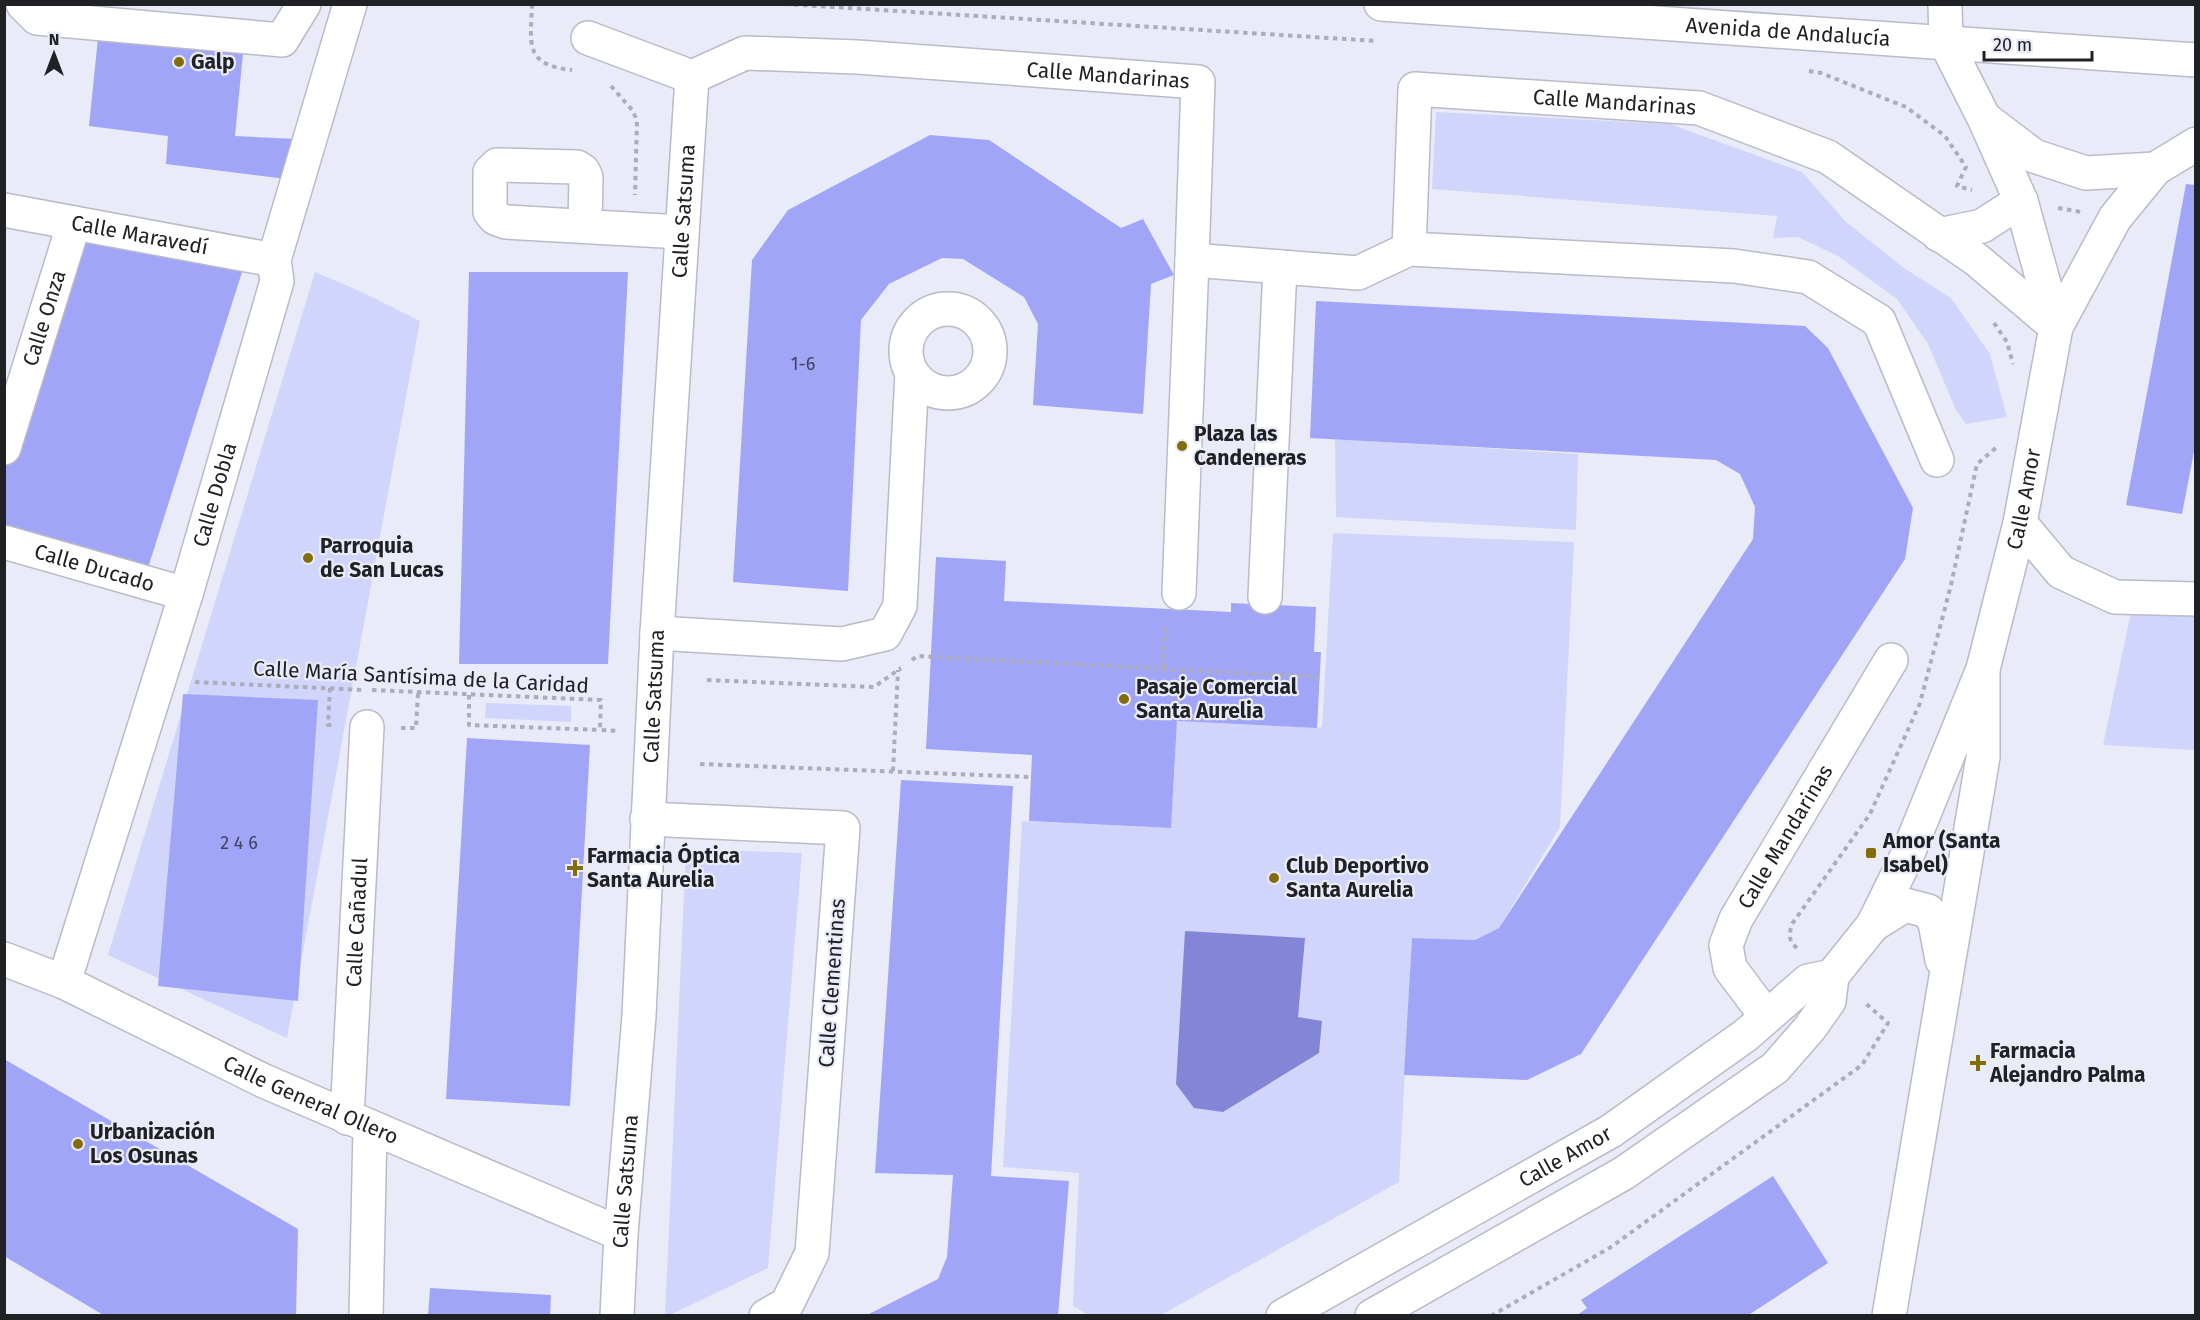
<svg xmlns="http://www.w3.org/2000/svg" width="2200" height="1320" viewBox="0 0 2200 1320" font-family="'Fira Sans',sans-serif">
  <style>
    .green { fill: #d1d5fb }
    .water { fill: #8386d6 }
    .building { fill: #a1a5f7 }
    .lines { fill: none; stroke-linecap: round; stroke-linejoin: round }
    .minor-casing { stroke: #b9bbc7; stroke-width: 36 }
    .major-casing { stroke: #b9bbc7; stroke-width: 36 }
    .path { stroke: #acadb8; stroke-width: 4; stroke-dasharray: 4.5 4.5; stroke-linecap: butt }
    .minor { stroke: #fff; stroke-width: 33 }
    .major { stroke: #fff; stroke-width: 33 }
    .poi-dot { fill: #836d0a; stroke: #e9ebf8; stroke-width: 2 }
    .labels { text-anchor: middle; stroke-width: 4.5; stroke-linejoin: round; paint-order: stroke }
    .number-label { font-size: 18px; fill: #40425a }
    .street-label { font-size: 21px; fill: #202125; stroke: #e9ebf8 }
    .poi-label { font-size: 21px; font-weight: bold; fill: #202125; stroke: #e9ebf8; text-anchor: start }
  </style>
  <rect width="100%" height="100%" fill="#e9ebf8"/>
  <path class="green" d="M 1436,112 L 1670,124 L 1802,172 L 1846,222 L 1904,268 L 1951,298 L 1990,354 L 2007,417 L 1966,424 L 1956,410 L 1928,344 L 1897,299 L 1838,256 L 1798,237 L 1773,238 L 1777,216 L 1432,189 Z
    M 315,272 L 364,293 L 420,321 L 287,1038 L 108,955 Z
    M 1335,439 L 1578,454 L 1576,530 L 1336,517 Z
    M 1333,533 L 1574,542 L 1560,827 L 1499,928 L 1475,940 L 1412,938 L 1399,1182 L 1161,1315 L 1090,1316 L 1073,1306 L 1079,1173 L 1003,1167 L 1022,821 L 1171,828 L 1177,721 L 1317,728 L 1322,727 Z
    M 2134,598 L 2195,599 L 2195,750 L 2103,745 Z
    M 486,703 L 571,706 L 571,722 L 485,718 Z
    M 686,849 L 802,853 L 768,1268 L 670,1315 L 665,1316 Z"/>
  <path class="water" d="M 1185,931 L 1305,938 L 1298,1017 L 1322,1021 L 1319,1053 L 1223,1112 L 1194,1108 L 1176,1084 Z"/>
  <path class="building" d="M 99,28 L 244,43 L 235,136 L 297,139 L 287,179 L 166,164 L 168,136 L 89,126 Z
    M 930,135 L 989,140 L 1121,228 L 1143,219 L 1174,275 L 1151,284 L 1143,414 L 1033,405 L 1038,324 L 1024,297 L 963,259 L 942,258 L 889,284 L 861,320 L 848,591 L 733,582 L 752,260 L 788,210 Z
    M 2186,184 L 2196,185 L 2196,441 L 2182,514 L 2126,505 Z
    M 82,240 L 243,269 L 147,571 L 4,531 L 4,458 Z
    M 469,272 L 628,272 L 608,664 L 459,664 Z
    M 1316,301 L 1805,326 L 1828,348 L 1913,508 L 1905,559 L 1581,1054 L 1527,1080 L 1404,1075 L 1412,938 L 1475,940 L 1499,928 L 1753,539 L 1755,507 L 1740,474 L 1716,460 L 1310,438 Z
    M 936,557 L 1006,561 L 1004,601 L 1231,612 L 1231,603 L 1316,607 L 1314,652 L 1321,652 L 1317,728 L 1177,721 L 1171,828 L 1029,821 L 1032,755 L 926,749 Z
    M 183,694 L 318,700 L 298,1001 L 158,986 Z
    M 467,738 L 590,745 L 570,1106 L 446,1099 Z
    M 901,780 L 1013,786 L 991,1176 L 1069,1181 L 1058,1316 L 865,1316 L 938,1279 L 947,1257 L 953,1175 L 875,1173 Z
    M 4,1059 L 298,1229 L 296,1316 L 105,1316 L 4,1256 Z
    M 1773,1176 L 1828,1263 L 1747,1316 L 1576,1316 L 1587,1308 L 1581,1300 Z
    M 430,1288 L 551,1295 L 550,1316 L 428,1316 Z"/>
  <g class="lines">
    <g class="minor-casing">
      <g id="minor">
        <path d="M 23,4 L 37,18 L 282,40 L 304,4"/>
        <path d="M 588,38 L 692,77"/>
        <path id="s1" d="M 692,77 L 745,53 L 857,57 L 1198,82 L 1192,260 L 1358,273 L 1409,249 L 1734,266 L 1808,277 L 1879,321 L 1937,460"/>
        <path id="s2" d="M 4,210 L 274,260"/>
        <path d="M 585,225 L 586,177 L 583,171 L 577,167 L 497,165 L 490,172 L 490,212 L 495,218 L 506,222 L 681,232"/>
        <path d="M 1939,235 L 1982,226 L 2021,201"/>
        <path id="s3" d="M 1409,249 L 1415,89 L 1699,108 L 1828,157 L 1977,260 L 2056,327"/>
        <circle cx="948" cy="351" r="42"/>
        <path id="s4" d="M 4,448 L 74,223"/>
        <path d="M 2020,523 L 2061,572 L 2115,597 L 2196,599"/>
        <path id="s5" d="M 4,542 L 186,594"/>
        <path d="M 1179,593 L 1192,260"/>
        <path d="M 1265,597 L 1280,267"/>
        <path d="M 657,633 L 842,644 L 885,634 L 900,606 L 912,373"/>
        <path d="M 647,819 L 843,828 L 812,1253 L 787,1304 L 766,1316"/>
        <path d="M 1873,925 L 1905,905 L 1928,911 L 1935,923 L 1942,960"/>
        <path id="s6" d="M 4,959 L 64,982 L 264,1081 L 621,1234"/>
        <path id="s7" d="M 64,982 L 186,594 L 277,281 L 274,260 L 350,4"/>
        <path id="s8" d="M 1766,1016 L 1730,968 L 1726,945 L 1736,919 L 1891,660"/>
        <path id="s9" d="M 347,1118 L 367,727"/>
        <path d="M 366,1316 L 370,1128"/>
        <path id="s10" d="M 617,1316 L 621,1234 L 639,1016 L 657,633 L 692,77"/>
        <path d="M 1889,1316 L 1983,757 L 1983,669"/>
      </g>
    </g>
    <g class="major-casing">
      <g id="major">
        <path id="s11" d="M 1381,4 L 2196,60"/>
        <path d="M 1945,4 L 1946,43 L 1984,118 L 2021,201 L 2056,327"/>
        <path d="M 1988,121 L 2034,156 L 2086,173 L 2155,169 L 2196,144"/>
        <path id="s12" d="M 1283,1316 L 1611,1131 L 1746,1035 L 1808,981 L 1832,976"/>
        <path id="s13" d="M 1372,1316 L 1624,1173 L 1775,1068 L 1810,1028 L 1829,1001 L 1832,976 L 1873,925 L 1906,858 L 1983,669 L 2020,523 L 2056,327 L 2115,218 L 2155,169"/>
      </g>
    </g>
    <path class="path" d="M 532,4 C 531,43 523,65 572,70
      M 785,4 L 1377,41
      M 1809,71 L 1821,73 L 1906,107 L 1945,136 L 1966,167 L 1957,186 L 1972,190
      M 611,86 L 633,111 L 637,121 L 635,195
      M 2058,208 L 2081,212
      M 1994,323 L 2007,342 L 2013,364
      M 912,660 L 917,656 L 1320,677
      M 1163,668 L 1165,624
      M 707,680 L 874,687 L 901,668
      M 195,682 L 364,690
      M 330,688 L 328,725 L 334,725
      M 372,690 L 601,700 L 600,730 L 618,731
      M 469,695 L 469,725 L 600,730
      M 401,728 L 416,728 L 418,693
      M 700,764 L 1031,777
      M 893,771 L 898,670
      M 1797,948 C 1788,941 1789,934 1792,924 L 1870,814 L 1920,703 L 1951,585 L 1977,464 L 1997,447
      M 1491,1316 L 1611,1247 L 1862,1065 L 1888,1023 L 1864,1002"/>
    <use href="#minor" class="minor"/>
    <use href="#major" class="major"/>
  </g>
  <g class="poi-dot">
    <circle cx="179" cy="62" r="6"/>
    <circle cx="1182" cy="446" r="6"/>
    <circle cx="308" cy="558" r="6"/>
    <circle cx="1124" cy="699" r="6"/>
    <rect x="1865" y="847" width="12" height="12" rx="3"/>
    <path d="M572 859h6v6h6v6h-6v6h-6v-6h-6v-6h6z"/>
    <circle cx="1274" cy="878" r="6"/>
    <path d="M1975 1054h6v6h6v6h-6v6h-6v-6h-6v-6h6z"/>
    <circle cx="78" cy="1144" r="6"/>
  </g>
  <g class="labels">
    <g class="number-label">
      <text x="803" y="370">1-6</text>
      <text x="239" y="849">2 4 6</text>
    </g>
    <g class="street-label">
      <text dy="7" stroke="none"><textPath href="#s11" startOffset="408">Avenida de Andalucía</textPath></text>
      <text dy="7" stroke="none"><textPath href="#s1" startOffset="422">Calle Mandarinas</textPath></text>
      <text dy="7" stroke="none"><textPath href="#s3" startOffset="360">Calle Mandarinas</textPath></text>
      <text dy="7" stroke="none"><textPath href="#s10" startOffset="1107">Calle Satsuma</textPath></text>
      <text dy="7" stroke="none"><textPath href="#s2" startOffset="138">Calle Maravedí</textPath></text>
      <text dy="7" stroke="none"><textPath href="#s4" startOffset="136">Calle Onza</textPath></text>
      <text dy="7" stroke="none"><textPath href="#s7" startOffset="510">Calle Dobla</textPath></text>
      <text dy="7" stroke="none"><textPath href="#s13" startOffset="1104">Calle Amor</textPath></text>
      <text dy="7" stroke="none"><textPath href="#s5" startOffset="94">Calle Ducado</textPath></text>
      <text transform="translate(421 677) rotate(3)" y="7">Calle María Santísima de la Caridad</text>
      <text dy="7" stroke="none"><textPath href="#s10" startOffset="621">Calle Satsuma</textPath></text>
      <text dy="7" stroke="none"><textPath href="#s8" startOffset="207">Calle Mandarinas</textPath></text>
      <text dy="7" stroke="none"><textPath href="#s9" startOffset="196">Calle Cañadul</textPath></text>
      <text transform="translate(832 983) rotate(-86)" y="7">Calle Clementinas</text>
      <text dy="7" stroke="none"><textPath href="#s6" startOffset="338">Calle General Ollero</textPath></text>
      <text dy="7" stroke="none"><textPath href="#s12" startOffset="324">Calle Amor</textPath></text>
      <text dy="7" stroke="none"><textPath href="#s10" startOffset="135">Calle Satsuma</textPath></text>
    </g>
    <g class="poi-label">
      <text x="191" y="69">Galp</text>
      <text x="1194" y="441">Plaza las<tspan x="1194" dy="24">Candeneras</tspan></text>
      <text x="320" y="553">Parroquia<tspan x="320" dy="24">de San Lucas</tspan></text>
      <text x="1136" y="694">Pasaje Comercial<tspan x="1136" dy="24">Santa Aurelia</tspan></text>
      <text x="1883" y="848">Amor (Santa<tspan x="1883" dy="24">Isabel)</tspan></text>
      <text x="587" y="863">Farmacia Óptica<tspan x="587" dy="24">Santa Aurelia</tspan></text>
      <text x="1286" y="873">Club Deportivo<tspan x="1286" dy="24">Santa Aurelia</tspan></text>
      <text x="1990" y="1058">Farmacia<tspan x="1990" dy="24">Alejandro Palma</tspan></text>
      <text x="90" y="1139">Urbanización<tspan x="90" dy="24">Los Osunas</tspan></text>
    </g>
  </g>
  <rect width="2200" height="1320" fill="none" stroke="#202125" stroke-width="12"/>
  <g transform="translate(54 54)" stroke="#e9ebf8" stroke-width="4.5" paint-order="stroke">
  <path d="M0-4.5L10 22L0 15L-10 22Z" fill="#202125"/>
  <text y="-9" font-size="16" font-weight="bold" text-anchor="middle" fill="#202125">N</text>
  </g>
  <path d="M1984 51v9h108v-9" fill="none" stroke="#202125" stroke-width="3"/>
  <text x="1993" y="51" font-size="18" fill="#202125" stroke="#e9ebf8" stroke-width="4.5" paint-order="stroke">20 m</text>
</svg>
